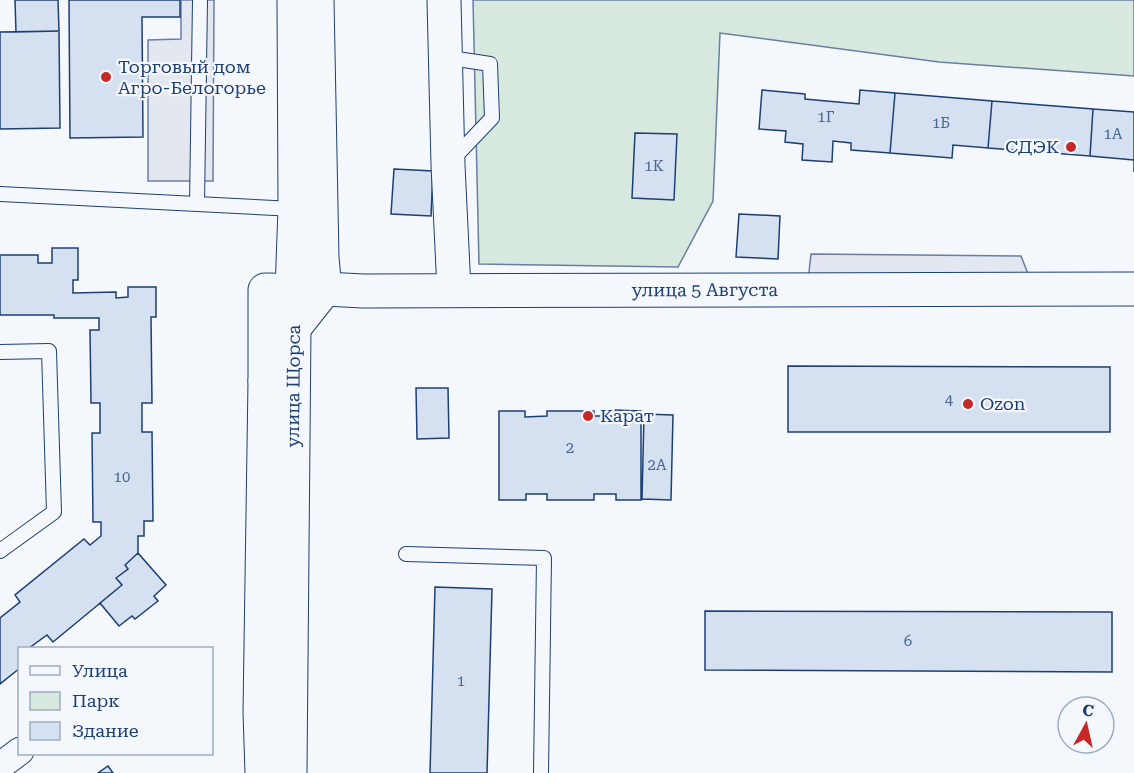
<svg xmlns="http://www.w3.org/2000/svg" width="1134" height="773" viewBox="0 0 1134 773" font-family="'Roboto Serif',serif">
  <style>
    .green { fill: #d7e8df; stroke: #687fa3; stroke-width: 1.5 }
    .parking { fill: #e3e8f0; stroke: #687fa3; stroke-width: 1.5 }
    .building { fill: #d5e0f0; stroke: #1d3f73; stroke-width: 1.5 }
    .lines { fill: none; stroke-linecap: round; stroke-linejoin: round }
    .service-casing { stroke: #1d3f73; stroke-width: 16 }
    .minor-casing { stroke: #1d3f73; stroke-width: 29 }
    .tertiary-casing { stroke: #1d3f73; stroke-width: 35 }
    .secondary-casing { stroke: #1d3f73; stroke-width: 35 }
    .service { stroke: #f4f7fb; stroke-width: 14 }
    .minor { stroke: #f4f7fb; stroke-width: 27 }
    .tertiary { stroke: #f4f7fb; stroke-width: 33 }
    .secondary { stroke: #f4f7fb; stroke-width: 33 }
    .poi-dot { fill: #c62828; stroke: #f4f7fb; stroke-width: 2 }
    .labels { text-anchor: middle; stroke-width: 4.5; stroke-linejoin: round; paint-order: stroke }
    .number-label { font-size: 15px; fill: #4b6792 }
    .poi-label { font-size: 18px; fill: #1d3f73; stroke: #f4f7fb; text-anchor: start }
    .street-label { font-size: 18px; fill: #1d3f73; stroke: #f4f7fb }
  </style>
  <rect width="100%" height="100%" fill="#f4f7fb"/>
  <path class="green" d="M 473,0 L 1134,0 L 1134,76 L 939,62 L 720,33 L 713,201 L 678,267 L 479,264 Z"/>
  <path class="parking" d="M 181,0 L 214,0 L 213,181 L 148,181 L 148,40 L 181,39 Z
    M 811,254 L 1021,256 L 1034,289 L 807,290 Z"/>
  <path class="building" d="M 15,0 L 58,0 L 59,31 L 16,32 Z
    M 69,0 L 180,0 L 180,17 L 142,17 L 143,137 L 70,138 Z
    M 59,31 L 60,128 L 0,129 L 0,32 Z
    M 762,90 L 805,94 L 805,99 L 859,104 L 860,90 L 895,93 L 890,153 L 851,150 L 851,143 L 833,141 L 832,162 L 802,160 L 803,144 L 785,142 L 786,131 L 759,129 Z
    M 895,93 L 992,101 L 988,148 L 953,145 L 952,158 L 890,153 Z
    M 992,101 L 1093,109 L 1090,156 L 988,148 Z
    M 1093,109 L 1134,112 L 1134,172 L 1134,160 L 1090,156 Z
    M 635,133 L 677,134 L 674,200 L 632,198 Z
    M 394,169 L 433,171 L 431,216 L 391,214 Z
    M 739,214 L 780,216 L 778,259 L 736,257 Z
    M 52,248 L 78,248 L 78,280 L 73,280 L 73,293 L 116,292 L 116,298 L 128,297 L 128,287 L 156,287 L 156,317 L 151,317 L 152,403 L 142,403 L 142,432 L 152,432 L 153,521 L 144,521 L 144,536 L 138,536 L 138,553 L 125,565 L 128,569 L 116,578 L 122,585 L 53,642 L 47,635 L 29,648 L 20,648 L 20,668 L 0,684 L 0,618 L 20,602 L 15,595 L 84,539 L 90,545 L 101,536 L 101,522 L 93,522 L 92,433 L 100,433 L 100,403 L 91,403 L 90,330 L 99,330 L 99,318 L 54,318 L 54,315 L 0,315 L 0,255 L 38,255 L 38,263 L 52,263 Z
    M 788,366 L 1110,367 L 1110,432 L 788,432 Z
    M 416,388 L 448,388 L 449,438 L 417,439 Z
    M 615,410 L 641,411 L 641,500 L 616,500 L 616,494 L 594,494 L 594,500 L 547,500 L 547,494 L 526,494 L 526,500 L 499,500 L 499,411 L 525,411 L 525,417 L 547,416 L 547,411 L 594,411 L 594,416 L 615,416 Z
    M 644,414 L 673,415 L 671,500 L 642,499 Z
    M 138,553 L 166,585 L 154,596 L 158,601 L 135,619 L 132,616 L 119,626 L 100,603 L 122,585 L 116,578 L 128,569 L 125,565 Z
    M 435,587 L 492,589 L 487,773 L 430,773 Z
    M 705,611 L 1112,612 L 1112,672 L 705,670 Z
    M 108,766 L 113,773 L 98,773 Z"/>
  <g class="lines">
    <g class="service-casing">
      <path id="service" d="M 444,57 L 490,64 L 492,118 L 451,161
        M 0,194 L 295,209
        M 197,204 L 200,0
        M 0,352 L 49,351 L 54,512 L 0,551
        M 406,554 L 544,558 L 541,773"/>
    </g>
    <g class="minor-casing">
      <path id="minor" d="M 0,766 L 20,751"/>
    </g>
    <g class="tertiary-casing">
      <g id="tertiary">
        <path d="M 444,0 L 448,165 L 454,290"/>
        <path id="s1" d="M 325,289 L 363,291 L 1134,289"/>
        <path d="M 265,381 L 265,290 L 319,291"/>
      </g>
    </g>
    <g class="secondary-casing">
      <g id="secondary">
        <path d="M 262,773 L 260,712 L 265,381 L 294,328 L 325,289 L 322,258 L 317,0"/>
        <path id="s2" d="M 290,773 L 294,328 L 292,291 L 295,209 L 294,0"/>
      </g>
    </g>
    <use href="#service" class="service"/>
    <use href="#minor" class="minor"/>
    <use href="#tertiary" class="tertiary"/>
    <use href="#secondary" class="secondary"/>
  </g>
  <g class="poi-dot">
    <circle cx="106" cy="77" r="6"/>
    <circle cx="1071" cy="147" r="6"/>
    <circle cx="968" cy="404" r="6"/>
    <circle cx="588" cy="416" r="6"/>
  </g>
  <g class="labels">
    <g class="number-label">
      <text x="826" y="122">1Г</text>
      <text x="941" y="128">1Б</text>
      <text x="1113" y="139">1А</text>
      <text x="654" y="171">1К</text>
      <text x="949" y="405">4</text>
      <text x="570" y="453">2</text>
      <text x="657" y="470">2А</text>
      <text x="122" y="482">10</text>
      <text x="908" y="646">6</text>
      <text x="461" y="686">1</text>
    </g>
    <g class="poi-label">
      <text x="118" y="73">Торговый дом<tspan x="118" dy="21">Агро-Белогорье</tspan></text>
      <text x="1059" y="153" text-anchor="end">СДЭК</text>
      <text x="980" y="410">Ozon</text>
      <text x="600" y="422">Карат</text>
    </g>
    <g class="street-label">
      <text dy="6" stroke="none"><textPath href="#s1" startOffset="380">улица 5 Августа</textPath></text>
      <text dy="6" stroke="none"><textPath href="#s2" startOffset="387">улица Щорса</textPath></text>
    </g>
  </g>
  <rect x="18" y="647" width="195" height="108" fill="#f4f7fb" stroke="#9eadc5" stroke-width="1.5"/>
  <rect x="30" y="666" width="30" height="9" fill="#f4f7fb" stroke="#9eadc5" stroke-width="1.5"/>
  <text x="72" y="677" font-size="18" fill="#1d3f73">Улица</text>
  <rect x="30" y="692" width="30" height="18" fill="#d7e8df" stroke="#9eadc5" stroke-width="1.5"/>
  <text x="72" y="707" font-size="18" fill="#1d3f73">Парк</text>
  <rect x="30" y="722" width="30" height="18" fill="#d5e0f0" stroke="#9eadc5" stroke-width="1.5"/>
  <text x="72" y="737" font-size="18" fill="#1d3f73">Здание</text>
  <g transform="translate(1086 725) rotate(8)"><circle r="28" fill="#f4f7fb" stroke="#9eadc5" stroke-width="1.5"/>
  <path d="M0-4.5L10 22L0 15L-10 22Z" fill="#c62828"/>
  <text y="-9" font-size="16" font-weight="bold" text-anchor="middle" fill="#1d3f73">С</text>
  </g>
</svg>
